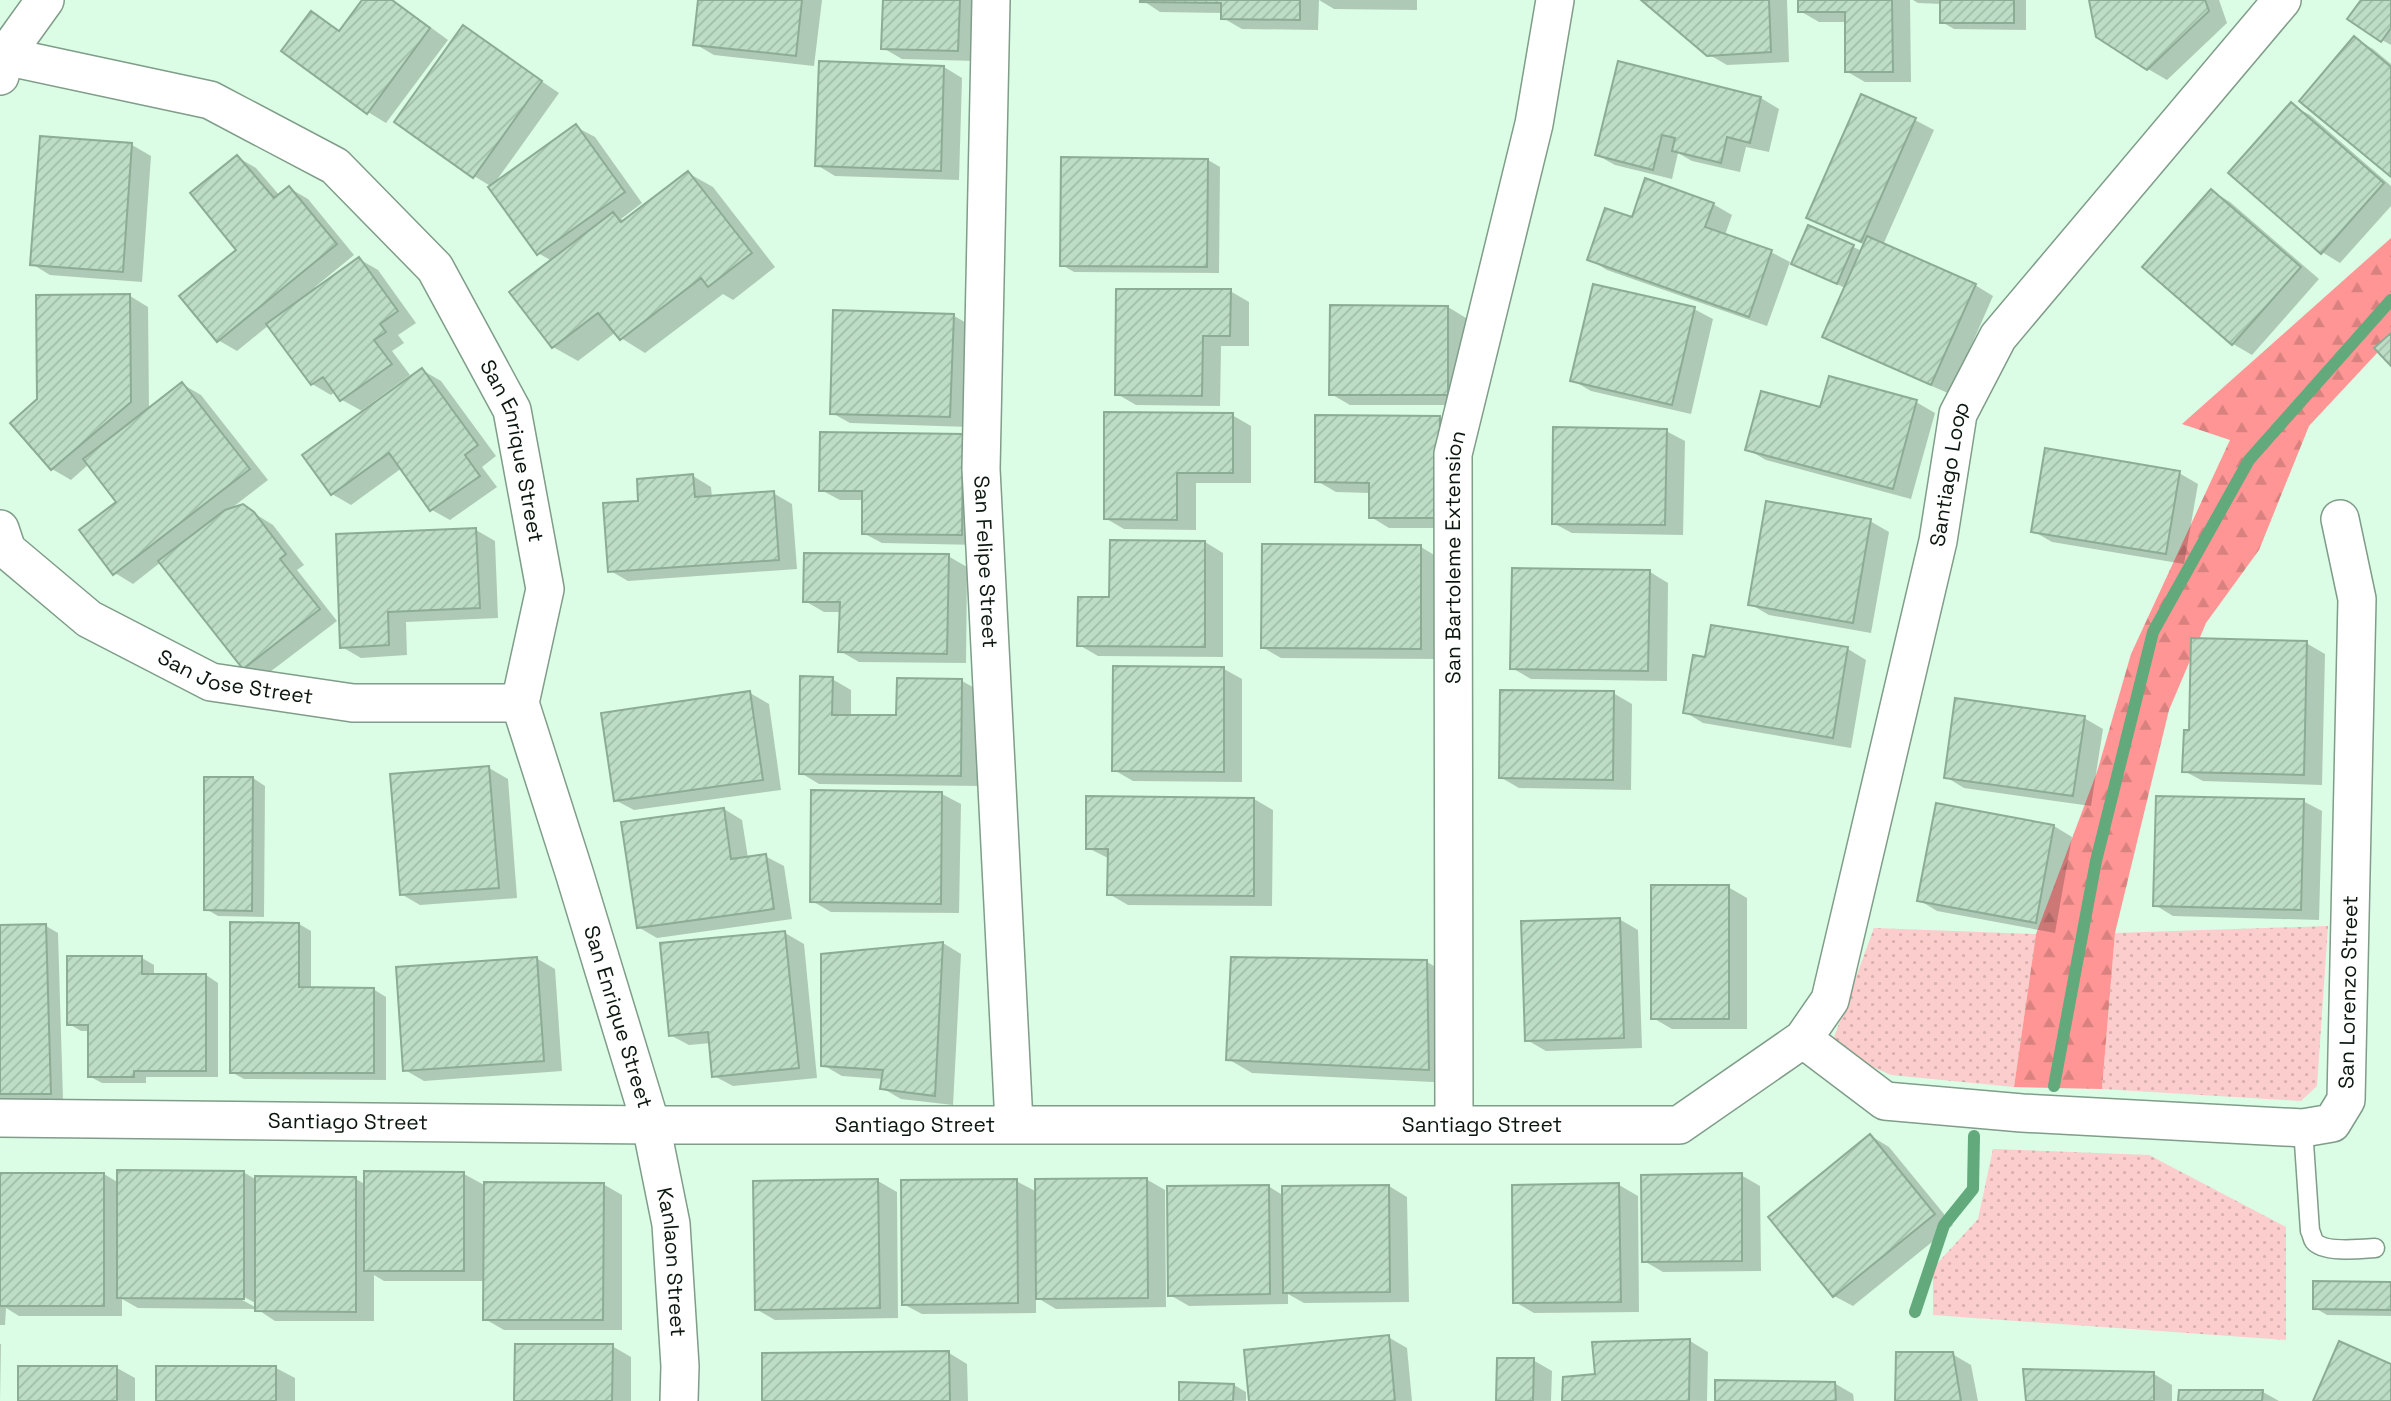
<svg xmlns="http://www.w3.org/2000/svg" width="2391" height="1401" viewBox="0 0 2391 1401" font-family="'Space Grotesk',sans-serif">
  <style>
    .grass { fill: url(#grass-dots) }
    .forest { fill: url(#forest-firs) }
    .shadow { fill: #0003; fill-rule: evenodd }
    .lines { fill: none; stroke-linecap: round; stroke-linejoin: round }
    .stream { stroke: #62a97c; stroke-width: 12 }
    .building { fill: url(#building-hatch); stroke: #8dac96; stroke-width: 2 }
    .service-casing { stroke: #7f9d88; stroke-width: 21 }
    .minor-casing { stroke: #7f9d88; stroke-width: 40 }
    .service { stroke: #fff; stroke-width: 18 }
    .minor { stroke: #fff; stroke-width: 37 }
    .labels { text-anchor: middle; stroke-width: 5; stroke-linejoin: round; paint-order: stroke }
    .street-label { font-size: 21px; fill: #0c1710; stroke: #dbfce5 }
  </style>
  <defs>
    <pattern id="grass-dots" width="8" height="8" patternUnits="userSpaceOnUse" patternTransform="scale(1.75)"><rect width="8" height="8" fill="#fbcdcc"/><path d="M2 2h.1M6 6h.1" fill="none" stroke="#d6afae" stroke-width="1.8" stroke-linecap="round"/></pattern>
    <pattern id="forest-firs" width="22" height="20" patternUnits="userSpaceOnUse" patternTransform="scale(1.75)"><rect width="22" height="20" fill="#ff9695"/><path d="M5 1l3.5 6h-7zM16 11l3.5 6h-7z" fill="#d9817f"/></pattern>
    <pattern id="building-hatch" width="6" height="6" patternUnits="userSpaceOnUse" patternTransform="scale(1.75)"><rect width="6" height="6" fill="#bdddc6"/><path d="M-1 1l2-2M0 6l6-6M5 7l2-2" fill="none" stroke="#a1bda9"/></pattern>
  </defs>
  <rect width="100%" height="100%" fill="#dbfce5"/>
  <path class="grass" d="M 2328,926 L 2317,1086 L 2301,1101 L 2102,1089 L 2115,933 Z
    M 1874,928 L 2036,934 L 2014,1087 L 1891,1075 L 1853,1058 L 1833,1040 Z
    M 1993,1149 L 2149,1155 L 2286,1227 L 2286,1340 L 1933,1315 L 1933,1268 L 1978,1219 Z"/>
  <path class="forest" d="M 2391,238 L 2391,338 L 2309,426 L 2259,550 L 2206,623 L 2169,710 L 2115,933 L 2102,1089 L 2014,1087 L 2036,934 L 2097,772 L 2131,654 L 2230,440 L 2182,424 Z"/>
  <path class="shadow" d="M 364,0 L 393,0 L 448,40 L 386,123 L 368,112 L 311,13 L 340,32 Z
    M 700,0 L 822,0 L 814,66 L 714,55 L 695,44 Z
    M 885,0 L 979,0 L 977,61 L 902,59 L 883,48 Z
    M 1142,0 L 1417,0 L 1417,10 L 1334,9 L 1319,0 L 1318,30 L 1242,29 L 1223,18 L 1223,13 L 1160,12 Z
    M 1643,0 L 1787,0 L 1789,62 L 1727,65 L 1708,54 Z
    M 1800,0 L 1910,0 L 1911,82 L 1865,82 L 1846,71 L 1846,22 L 1819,22 L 1800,11 Z
    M 1913,0 L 2026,0 L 2026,30 L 1954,29 L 1942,22 L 1942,4 L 1918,3 Z
    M 2091,0 L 2219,0 L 2227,23 L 2167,80 L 2148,69 Z
    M 2363,0 L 2391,0 L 2391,45 L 2382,40 Z
    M 463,28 L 559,93 L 494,184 L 576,127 L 595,137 L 642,203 L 621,219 L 625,221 L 688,173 L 713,187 L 775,267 L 733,300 L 723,294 L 645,353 L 621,338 L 616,332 L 578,361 L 553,347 L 552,261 L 538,253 L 492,187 L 474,176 Z
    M 2354,38 L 2373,49 L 2391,64 L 2391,175 Z
    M 1619,63 L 1761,98 L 1779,109 L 1769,152 L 1746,147 L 1740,172 L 1692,161 L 1678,153 L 1672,179 L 1615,165 L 1597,155 Z
    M 944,67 L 962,78 L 959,180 L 835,176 L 817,165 Z
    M 2291,105 L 2310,115 L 2391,186 L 2391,206 L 2340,263 L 2322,252 Z
    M 1915,120 L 1934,130 L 1883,245 L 1975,285 L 1993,296 L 1950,394 L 1843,347 L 1824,337 L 1845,288 L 1793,263 L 1809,227 L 1862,251 L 1865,245 L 1808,217 Z
    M 41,138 L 132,145 L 151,156 L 142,282 L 50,275 L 32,264 Z
    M 237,157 L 256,168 L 280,196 L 289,188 L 308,199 L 354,255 L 315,287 L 316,290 L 359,259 L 378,270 L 416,323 L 398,335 L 404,343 L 392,351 L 410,375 L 362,410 L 364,412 L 422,370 L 441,381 L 496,456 L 482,467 L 497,487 L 450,520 L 432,510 L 402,468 L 351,505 L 332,494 L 364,412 L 342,400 L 336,391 L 331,395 L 312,384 L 269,325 L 237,351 L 218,340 L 238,250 Z
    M 1208,160 L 1220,167 L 1219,273 L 1074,272 L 1062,265 Z
    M 2212,191 L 2230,202 L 2319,279 L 2252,355 L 2233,344 L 2144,267 Z
    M 1713,204 L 1732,215 L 1725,235 L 1771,252 L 1790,262 L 1767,326 L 1607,270 L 1589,259 L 1633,220 Z
    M 1230,291 L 1249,302 L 1249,346 L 1221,346 L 1220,406 L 1136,405 L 1117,394 Z
    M 130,296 L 148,307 L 149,410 L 182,384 L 201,395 L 268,480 L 229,510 L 242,506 L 273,525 L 304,565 L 297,570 L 337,621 L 262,678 L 244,667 L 161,562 L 133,584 L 115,573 L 119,502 L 89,464 L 71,480 L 52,469 L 12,423 L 39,400 Z
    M 1448,307 L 1466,318 L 1466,405 L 1350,405 L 1331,394 Z
    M 1694,309 L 1713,319 L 1691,414 L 1591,391 L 1572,380 Z
    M 954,316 L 972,326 L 969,427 L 850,423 L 832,413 Z
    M 1830,379 L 1916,402 L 1935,413 L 1911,499 L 1766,460 L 1747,449 L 1821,410 Z
    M 1232,415 L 1251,426 L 1251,483 L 1196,483 L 1196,530 L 1124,529 L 1105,518 Z
    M 1439,418 L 1458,429 L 1457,528 L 1389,528 L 1371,517 L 1371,493 L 1336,492 L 1317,481 Z
    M 1666,431 L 1685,441 L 1683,535 L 1572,533 L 1553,523 Z
    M 963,436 L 982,446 L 980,545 L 882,543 L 863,533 L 863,500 L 840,500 L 821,490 Z
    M 2179,473 L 2198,484 L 2184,564 L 2052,542 L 2033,531 Z
    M 693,476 L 711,487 L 712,498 L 773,493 L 792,504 L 797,569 L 628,581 L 609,570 Z
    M 1870,521 L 1889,532 L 1871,633 L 1769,615 L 1750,604 Z
    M 476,530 L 495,541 L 498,618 L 406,622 L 407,655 L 361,658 L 342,647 Z
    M 1205,542 L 1223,553 L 1223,657 L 1098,656 L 1079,645 L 1111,599 Z
    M 1421,547 L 1439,558 L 1439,659 L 1281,658 L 1262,647 Z
    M 948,556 L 967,567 L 966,663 L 859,662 L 840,651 L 841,612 L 824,612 L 805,601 Z
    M 1650,572 L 1668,583 L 1667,681 L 1531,679 L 1512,668 Z
    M 2306,643 L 2325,654 L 2322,785 L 2203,781 L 2184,771 Z
    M 1848,649 L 1866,660 L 1851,748 L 1703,723 L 1685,712 L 1707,659 Z
    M 1224,669 L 1242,679 L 1242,782 L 1133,781 L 1114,770 Z
    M 832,679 L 851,690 L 851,717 L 898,717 L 962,681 L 980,691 L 979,786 L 819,784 L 801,773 Z
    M 750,693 L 769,704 L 781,790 L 634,810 L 615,800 Z
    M 1613,693 L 1632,704 L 1631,790 L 1519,788 L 1500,777 Z
    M 2084,718 L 2103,729 L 2091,806 L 1964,788 L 1946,777 Z
    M 489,768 L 508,779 L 517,898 L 420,905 L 401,894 Z
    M 253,778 L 265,786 L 264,917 L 218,916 L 206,909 Z
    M 942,794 L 961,804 L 959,913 L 831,912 L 812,901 Z
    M 1254,799 L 1273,810 L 1272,906 L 1128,905 L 1109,894 L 1110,859 L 1088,848 Z
    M 2303,801 L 2322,811 L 2319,920 L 2173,916 L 2155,905 Z
    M 1937,805 L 2054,826 L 2072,837 L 2055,933 L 1937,911 L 1919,900 Z
    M 724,809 L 742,820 L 748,858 L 765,856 L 784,866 L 792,919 L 657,938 L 638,927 Z
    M 1728,887 L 1747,898 L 1747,1029 L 1672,1029 L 1653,1018 Z
    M 1619,919 L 1638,930 L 1642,1048 L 1546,1051 L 1527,1040 Z
    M 299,924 L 311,931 L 311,989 L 373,989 L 386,997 L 386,1080 L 244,1079 L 231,1072 Z
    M 46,926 L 58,933 L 63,1100 L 0,1099 L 0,927 Z
    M 785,933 L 804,944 L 817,1078 L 733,1086 L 714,1076 L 711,1043 L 689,1045 L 670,1035 Z
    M 943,943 L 961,954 L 953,1105 L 901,1099 L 882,1088 L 884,1079 L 842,1076 L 823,1065 Z
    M 142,958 L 154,965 L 154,975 L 206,975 L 218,983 L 218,1077 L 146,1077 L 146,1083 L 102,1083 L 89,1076 L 89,1031 L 81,1031 L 69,1024 Z
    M 536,958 L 555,969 L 562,1071 L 424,1081 L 405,1070 Z
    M 1427,962 L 1451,976 L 1453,1083 L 1252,1073 L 1228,1059 Z
    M 1871,1136 L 1889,1147 L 1953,1225 L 1853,1306 L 1834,1296 Z
    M 243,1172 L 257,1180 L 257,1178 L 356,1179 L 366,1185 L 464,1174 L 486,1186 L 603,1184 L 622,1195 L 622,1330 L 504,1330 L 485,1319 L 485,1281 L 384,1281 L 374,1275 L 374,1321 L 275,1321 L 257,1309 L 138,1308 L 122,1299 L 122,1316 L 19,1316 L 6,1308 L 5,1325 L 0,1325 L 0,1186 L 104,1174 L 119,1183 ZM 237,1293 L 257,1304 L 257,1308 L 235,1296 Z
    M 1741,1175 L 1760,1186 L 1761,1271 L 1663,1272 L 1644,1261 Z
    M 1146,1179 L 1165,1190 L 1166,1307 L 1056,1309 L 1036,1297 L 1036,1313 L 922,1314 L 903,1304 L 1016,1181 L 1037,1192 Z
    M 878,1181 L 897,1192 L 898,1318 L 775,1320 L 756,1309 Z
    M 1619,1185 L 1638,1196 L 1639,1312 L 1534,1313 L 1515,1302 Z
    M 1268,1186 L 1284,1196 L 1389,1186 L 1407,1197 L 1409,1302 L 1304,1303 L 1288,1294 L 1288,1304 L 1189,1306 L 1170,1295 Z
    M 2391,1284 L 2391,1316 L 2327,1315 L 2315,1308 Z
    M 1388,1337 L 1407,1348 L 1412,1401 L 1251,1401 Z
    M 1690,1341 L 1708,1352 L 1707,1401 L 1564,1401 L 1597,1376 Z
    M 0,1344 L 1,1344 L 0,1401 Z
    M 612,1346 L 631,1357 L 631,1401 L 516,1401 Z
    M 949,1353 L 967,1364 L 968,1401 L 764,1401 Z
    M 1952,1354 L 1971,1365 L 1978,1401 L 1896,1401 Z
    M 1533,1360 L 1552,1371 L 1551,1401 L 1497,1401 Z
    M 117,1368 L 135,1378 L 135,1401 L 20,1401 Z
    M 158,1368 L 276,1368 L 295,1378 L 295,1401 L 157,1401 Z
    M 2154,1374 L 2172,1385 L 2172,1401 L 2028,1401 Z
    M 1834,1383 L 1853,1394 L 1854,1401 L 1717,1401 Z
    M 1234,1385 L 1246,1392 L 1246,1401 L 1180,1401 Z
    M 2263,1392 L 2279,1401 L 2180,1401 Z"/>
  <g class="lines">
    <path class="stream" d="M 2054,1086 L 2096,861 L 2153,632 L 2249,460 L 2391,300
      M 1915,1312 L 1944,1225 L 1973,1189 L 1974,1136"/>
  </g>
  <path class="building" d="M 362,0 L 392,0 L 430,28 L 367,114 L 281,51 L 311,11 L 339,31 Z
    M 698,0 L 802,0 L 796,56 L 693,45 Z
    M 883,0 L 960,0 L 958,51 L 881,49 Z
    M 1140,0 L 1300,0 L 1300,20 L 1221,19 L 1221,3 L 1140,2 Z
    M 1641,0 L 1769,0 L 1771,52 L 1707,56 Z
    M 1798,0 L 1892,0 L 1893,72 L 1845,72 L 1845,12 L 1798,12 Z
    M 1940,0 L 2014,0 L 2014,23 L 1940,23 Z
    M 2089,0 L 2205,0 L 2209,11 L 2147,70 L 2096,37 Z
    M 2361,0 L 2391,0 L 2391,28 L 2381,42 L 2347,19 Z
    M 463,25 L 542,81 L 473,178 L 394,122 Z
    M 2354,36 L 2391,67 L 2391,177 L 2299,101 Z
    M 819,61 L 944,66 L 941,171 L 815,166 Z
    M 1618,61 L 1761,97 L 1750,143 L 1727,137 L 1721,163 L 1672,151 L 1675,138 L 1662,135 L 1653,170 L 1595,155 Z
    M 1861,94 L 1916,118 L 1861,242 L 1806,218 Z
    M 2291,102 L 2384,183 L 2321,254 L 2228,173 Z
    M 576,124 L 625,192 L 537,255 L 488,187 Z
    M 40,136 L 132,143 L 123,272 L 30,265 Z
    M 237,155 L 274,198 L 289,186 L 337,244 L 217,342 L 179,296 L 236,250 L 190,193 Z
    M 1061,157 L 1208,159 L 1207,267 L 1060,266 Z
    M 688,171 L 752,253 L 708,287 L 701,278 L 620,340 L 598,313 L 552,348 L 509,292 L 613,212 L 621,222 Z
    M 1645,178 L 1714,203 L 1705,227 L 1772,250 L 1749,317 L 1587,260 L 1605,208 L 1632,217 Z
    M 2211,189 L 2301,267 L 2232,345 L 2142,267 Z
    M 1808,225 L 1854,245 L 1837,284 L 1791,264 Z
    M 1867,236 L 1976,284 L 1931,385 L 1822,337 Z
    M 359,257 L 398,311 L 380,324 L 386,332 L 374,340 L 392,364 L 340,401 L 323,377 L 311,385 L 266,324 Z
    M 1593,284 L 1695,307 L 1672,405 L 1570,381 Z
    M 1116,289 L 1231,289 L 1230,336 L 1203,336 L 1202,396 L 1115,395 Z
    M 130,294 L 131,402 L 51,470 L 10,423 L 37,399 L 36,295 Z
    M 1330,305 L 1448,306 L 1448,395 L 1329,395 Z
    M 833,310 L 954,314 L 950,417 L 830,414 Z
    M 2391,333 L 2391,366 L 2374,348 Z
    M 422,368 L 478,445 L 465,455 L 480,476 L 430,511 L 389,453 L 331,495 L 302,455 Z
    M 1829,376 L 1917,400 L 1893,489 L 1745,450 L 1761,391 L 1820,407 Z
    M 182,382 L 250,469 L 113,575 L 79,530 L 116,502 L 83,459 Z
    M 1104,412 L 1233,413 L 1233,473 L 1177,473 L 1177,520 L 1104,519 Z
    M 1315,415 L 1440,416 L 1439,518 L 1369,518 L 1369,483 L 1315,482 Z
    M 1553,427 L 1667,429 L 1665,525 L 1552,524 Z
    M 820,432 L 963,434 L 962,535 L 862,534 L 862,491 L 819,491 Z
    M 2045,448 L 2180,471 L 2166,554 L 2031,532 Z
    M 693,474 L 695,497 L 774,491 L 779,560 L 608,572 L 603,503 L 638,501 L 637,479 Z
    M 1766,501 L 1871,519 L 1853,623 L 1748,605 Z
    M 243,504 L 254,512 L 286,554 L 280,559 L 320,609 L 243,669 L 158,561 L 225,510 Z
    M 476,528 L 480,608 L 388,612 L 389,645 L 340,648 L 336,534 Z
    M 1110,540 L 1205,541 L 1205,647 L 1077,646 L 1078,597 L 1109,597 Z
    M 1262,544 L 1421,545 L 1421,649 L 1261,648 Z
    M 804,553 L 949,554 L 947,654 L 838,652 L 840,602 L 803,602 Z
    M 1512,568 L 1650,570 L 1648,671 L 1510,669 Z
    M 1711,625 L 1848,647 L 1833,738 L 1683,713 L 1693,655 L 1705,657 Z
    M 2191,638 L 2307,641 L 2304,775 L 2182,772 L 2184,730 L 2189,730 Z
    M 1113,666 L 1224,667 L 1224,772 L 1112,771 Z
    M 800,676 L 833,677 L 832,715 L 896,715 L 897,678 L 962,679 L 961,776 L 799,774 Z
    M 1500,690 L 1614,691 L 1613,780 L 1499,778 Z
    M 750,691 L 763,780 L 614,801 L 601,713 Z
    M 1955,698 L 2085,716 L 2073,796 L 1944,778 Z
    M 489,766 L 499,888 L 400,895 L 390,774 Z
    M 204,777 L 253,777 L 252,911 L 204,910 Z
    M 811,790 L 942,792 L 941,904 L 810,902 Z
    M 1086,796 L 1254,798 L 1254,896 L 1107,895 L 1108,849 L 1086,849 Z
    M 2156,796 L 2304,799 L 2301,910 L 2153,906 Z
    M 1936,803 L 2054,825 L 2036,923 L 1917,901 Z
    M 724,808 L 731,859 L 766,854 L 774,909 L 637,928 L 621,822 Z
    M 1651,885 L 1729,885 L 1729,1019 L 1651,1019 Z
    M 1620,918 L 1624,1038 L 1525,1041 L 1521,921 Z
    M 230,922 L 299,923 L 299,987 L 374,988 L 374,1073 L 230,1073 Z
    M 46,924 L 51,1094 L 0,1094 L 0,925 Z
    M 785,931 L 799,1068 L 712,1077 L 708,1032 L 669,1036 L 660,943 Z
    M 943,942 L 935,1096 L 880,1089 L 883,1070 L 821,1066 L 821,954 Z
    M 67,956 L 142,956 L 142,974 L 206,974 L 206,1071 L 134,1071 L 134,1077 L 88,1077 L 88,1025 L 67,1025 Z
    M 537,957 L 544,1061 L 403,1071 L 396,967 Z
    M 1231,957 L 1427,960 L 1429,1070 L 1226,1060 Z
    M 1870,1134 L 1935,1214 L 1833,1297 L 1768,1217 Z
    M 117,1170 L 244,1171 L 244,1299 L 117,1298 Z
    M 364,1171 L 464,1172 L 464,1271 L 364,1271 Z
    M 0,1173 L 104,1173 L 104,1306 L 0,1306 Z
    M 1742,1173 L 1742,1261 L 1642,1262 L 1641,1175 Z
    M 255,1176 L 356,1177 L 356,1312 L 255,1311 Z
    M 1147,1178 L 1148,1298 L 1036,1299 L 1035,1179 Z
    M 878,1179 L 880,1308 L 755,1310 L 753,1181 Z
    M 1017,1179 L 1018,1303 L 902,1305 L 901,1180 Z
    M 484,1182 L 604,1183 L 603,1320 L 483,1320 Z
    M 1619,1183 L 1621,1302 L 1513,1303 L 1512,1185 Z
    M 1269,1185 L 1270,1294 L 1168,1296 L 1167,1186 Z
    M 1389,1185 L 1390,1292 L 1283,1293 L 1282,1186 Z
    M 2313,1281 L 2391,1282 L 2391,1310 L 2313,1309 Z
    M 1389,1335 L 1395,1401 L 1249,1401 L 1244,1350 Z
    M 1690,1339 L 1689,1401 L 1562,1401 L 1563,1377 L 1595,1374 L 1592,1342 Z
    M 2339,1341 L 2391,1364 L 2391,1401 L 2313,1401 Z
    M 515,1344 L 613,1344 L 612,1401 L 514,1401 Z
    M 949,1351 L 950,1401 L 762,1401 L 762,1353 Z
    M 1896,1352 L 1953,1352 L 1961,1401 L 1895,1401 Z
    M 1497,1358 L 1534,1358 L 1533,1401 L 1496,1401 Z
    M 18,1366 L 117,1366 L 117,1401 L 18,1401 Z
    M 156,1366 L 276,1366 L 276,1401 L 156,1401 Z
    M 2023,1369 L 2154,1372 L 2154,1401 L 2026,1401 Z
    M 1715,1380 L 1835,1382 L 1836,1401 L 1715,1401 Z
    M 1179,1382 L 1234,1384 L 1233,1401 L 1179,1401 Z
    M 2179,1390 L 2263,1390 L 2262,1401 L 2178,1401 Z"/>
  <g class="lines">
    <g class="service-casing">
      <path id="service" d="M 2303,1128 L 2310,1231 C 2312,1234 2312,1238 2314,1241 C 2323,1253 2361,1249 2375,1248"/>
    </g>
    <g class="minor-casing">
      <g id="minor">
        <path id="s1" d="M 991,0 L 981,469 L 1014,1123"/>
        <path id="s2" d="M 0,55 L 210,100 L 335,166 L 435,268 L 512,410 L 545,589 L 520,703 L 574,872 L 651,1125 L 671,1224 L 680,1366 L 679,1401"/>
        <path d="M 0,76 L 4,57 L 45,0"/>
        <path id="s3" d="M 0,529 L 7,550 L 89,619 L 211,682 L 353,703 L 520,703"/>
        <path id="s4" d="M 1803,1039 L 1885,1101 L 2022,1113 L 2303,1128 L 2332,1123 L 2346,1100 L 2357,599 L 2340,519"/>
        <path id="s5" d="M 0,1118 L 651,1125 L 1679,1125 L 1803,1039 L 1830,1000 L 1938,541 L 1958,414 L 1998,337 L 2282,0"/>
        <path id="s6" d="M 1454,1124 L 1453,454 L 1534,124 L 1555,0"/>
      </g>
    </g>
    <use href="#service" class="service"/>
    <use href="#minor" class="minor"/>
  </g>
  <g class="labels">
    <g class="street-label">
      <text dy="7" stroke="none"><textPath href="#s2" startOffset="700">San Enrique Street</textPath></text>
      <text dy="7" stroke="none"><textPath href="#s5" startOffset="2417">Santiago Loop</textPath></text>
      <text dy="7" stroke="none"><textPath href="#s6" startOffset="567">San Bartoleme Extension</textPath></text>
      <text dy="7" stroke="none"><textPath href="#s1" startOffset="562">San Felipe Street</textPath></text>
      <text dy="7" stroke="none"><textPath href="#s3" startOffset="289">San Jose Street</textPath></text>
      <text dy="7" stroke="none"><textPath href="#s4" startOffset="686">San Lorenzo Street</textPath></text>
      <text dy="7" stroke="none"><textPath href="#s2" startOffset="1288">San Enrique Street</textPath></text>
      <text dy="7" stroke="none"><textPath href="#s5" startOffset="348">Santiago Street</textPath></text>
      <text dy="7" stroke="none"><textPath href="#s5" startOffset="915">Santiago Street</textPath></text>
      <text dy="7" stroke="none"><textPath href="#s5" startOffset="1482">Santiago Street</textPath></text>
      <text dy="7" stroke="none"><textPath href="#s2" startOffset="1540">Kanlaon Street</textPath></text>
    </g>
  </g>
</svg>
